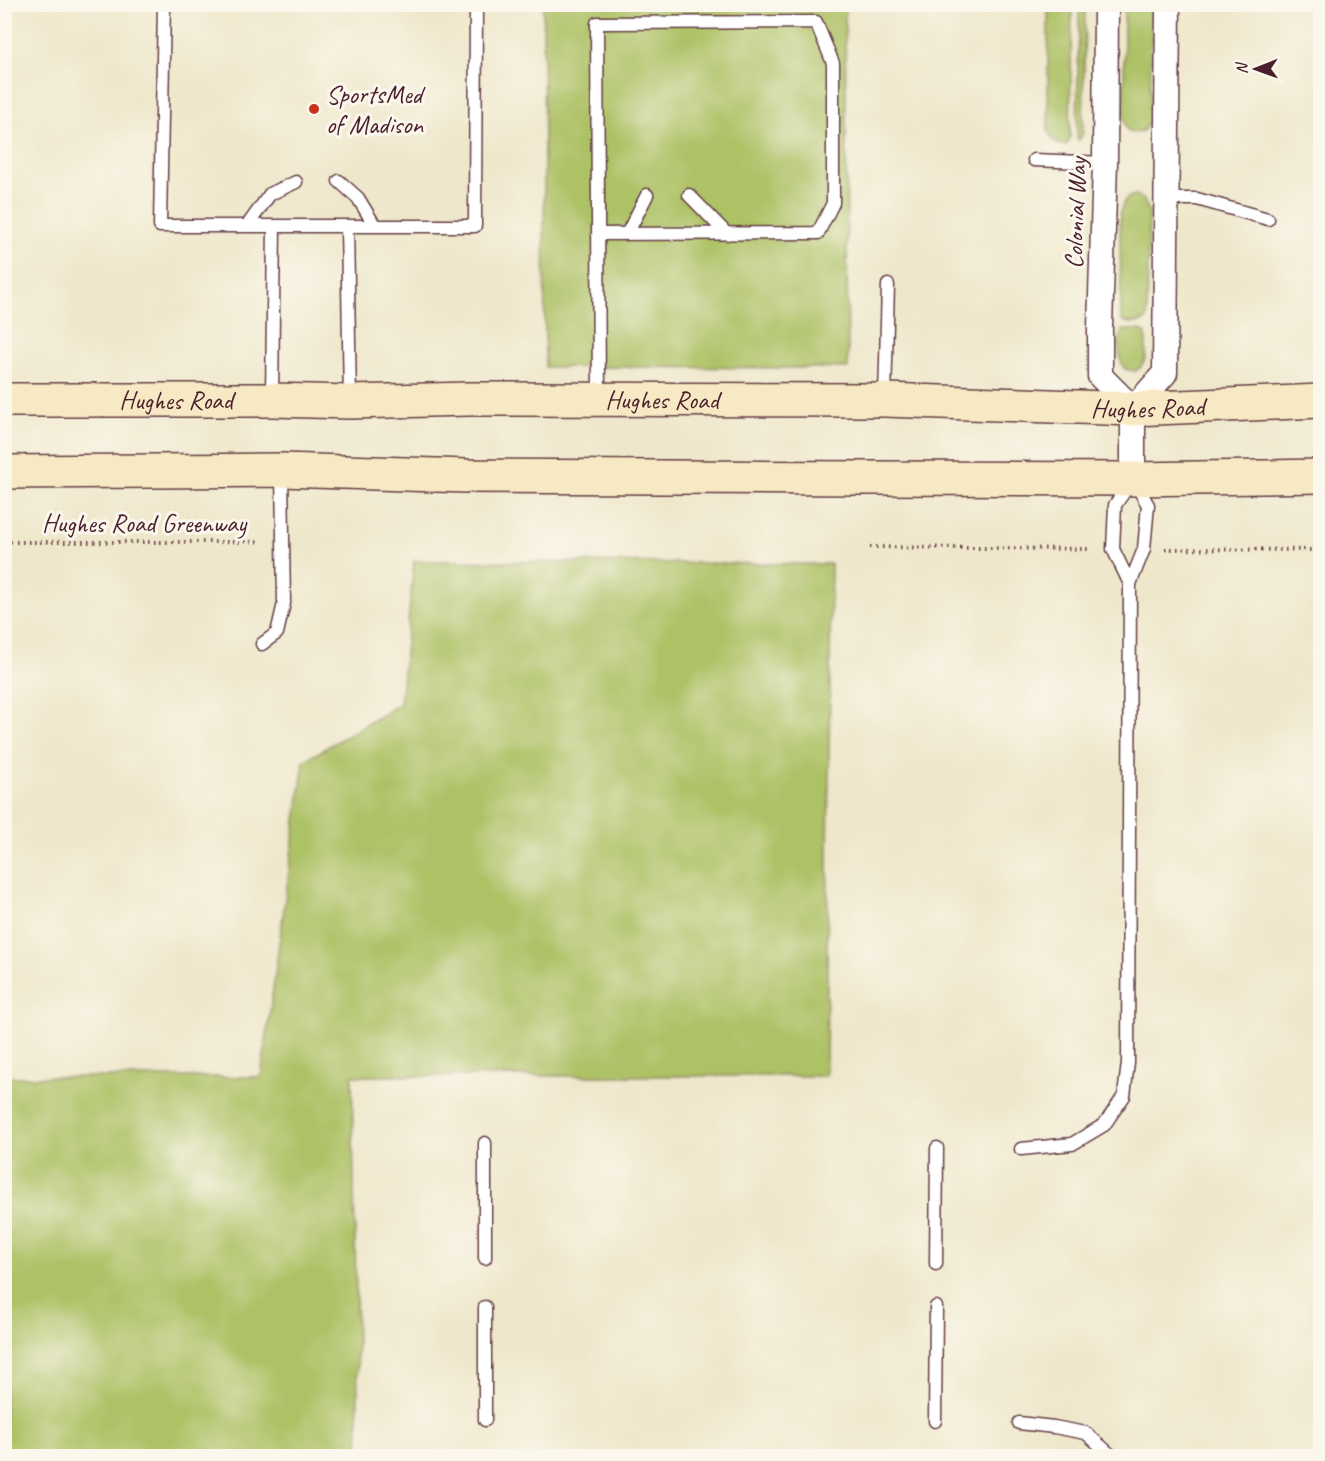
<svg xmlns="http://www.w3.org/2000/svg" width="1325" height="1461" viewBox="0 0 1325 1461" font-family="Caveat,sans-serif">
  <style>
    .green { fill: #adc165; stroke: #7c7048; stroke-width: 1.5 }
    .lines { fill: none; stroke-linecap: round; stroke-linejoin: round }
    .service-casing { stroke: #633d43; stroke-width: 15 }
    .minor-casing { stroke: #633d43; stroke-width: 27 }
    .secondary-casing { stroke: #633d43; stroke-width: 36 }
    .path { stroke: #633d43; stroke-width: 4; stroke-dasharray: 1.5 4.5; stroke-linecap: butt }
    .service { stroke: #fff; stroke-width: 12 }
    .minor { stroke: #fff; stroke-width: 24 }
    .secondary { stroke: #f7e9c3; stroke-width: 33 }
    .poi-dot { fill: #c8321e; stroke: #fbf7ec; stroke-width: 2 }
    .labels { text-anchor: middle; stroke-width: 6; stroke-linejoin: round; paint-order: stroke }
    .poi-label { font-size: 26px; fill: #4a1f2b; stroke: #fbf7ec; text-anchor: start }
    .street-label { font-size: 26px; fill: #4a1f2b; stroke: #fbf7ec }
  </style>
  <rect width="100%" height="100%" fill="#fbf7ec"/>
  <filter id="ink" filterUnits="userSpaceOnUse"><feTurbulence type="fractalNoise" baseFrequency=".0167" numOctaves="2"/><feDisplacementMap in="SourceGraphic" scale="12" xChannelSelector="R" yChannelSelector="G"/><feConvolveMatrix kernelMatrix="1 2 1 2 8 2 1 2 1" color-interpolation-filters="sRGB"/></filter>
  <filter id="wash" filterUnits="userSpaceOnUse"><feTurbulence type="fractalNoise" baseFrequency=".008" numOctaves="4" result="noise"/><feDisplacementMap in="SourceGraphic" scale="24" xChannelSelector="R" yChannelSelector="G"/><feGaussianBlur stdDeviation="1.35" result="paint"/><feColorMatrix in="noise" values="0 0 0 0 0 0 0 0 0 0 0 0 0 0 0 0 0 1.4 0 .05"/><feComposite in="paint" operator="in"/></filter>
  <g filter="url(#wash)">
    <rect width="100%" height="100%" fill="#efe7cb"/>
    <path class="green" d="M 543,5 L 845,5 L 848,368 L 545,367 Z
      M 1048,5 L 1072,5 L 1070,139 L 1066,145 C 1056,146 1051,139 1048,130 Z
      M 1079,5 L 1085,5 L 1083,128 L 1083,134 L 1079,140 L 1077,139 Z
      M 1124,5 L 1152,5 L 1150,116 L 1149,122 L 1144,130 L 1134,133 L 1127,130 L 1124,120 Z
      M 1137,195 L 1144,200 L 1149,212 L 1147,317 L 1146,320 C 1139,324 1128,324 1121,320 L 1120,213 C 1123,202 1125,196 1137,195 Z
      M 1122,330 L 1141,330 L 1146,334 L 1146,358 L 1140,368 L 1135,371 L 1125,369 C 1118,359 1117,342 1122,330 Z
      M 414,561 L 831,564 L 826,1076 L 352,1076 L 359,1456 L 5,1456 L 5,1077 L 261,1077 L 304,761 L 400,704 Z"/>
  </g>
  <g filter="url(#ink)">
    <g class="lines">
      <g class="service-casing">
        <path id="service" d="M 164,4 L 160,226 L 475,226 L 476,4
          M 1034,160 L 1105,163
          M 339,181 L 358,198 L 375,226
          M 689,195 L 727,234
          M 1167,199 L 1197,199 L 1268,219
          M 247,226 L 270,194 L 296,182
          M 347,226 L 350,400
          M 598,234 L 818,233 L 833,203 L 833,63 L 816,22 L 597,23 L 599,398
          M 627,234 L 647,195
          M 885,398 L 888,285
          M 272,399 L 274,226
          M 262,644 L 277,633 L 284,603 L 282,472
          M 485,1143 L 485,1258
          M 1021,1149 L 1072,1144 L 1104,1125 L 1124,1096 L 1128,1063 L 1130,584 L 1144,549 L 1148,505 L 1133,479 L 1115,505 L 1113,549 L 1130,584
          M 936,1264 L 937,1148
          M 485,1420 L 485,1307
          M 935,1421 L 936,1307
          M 1019,1423 L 1054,1427 L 1086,1433 L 1112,1456"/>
      </g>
      <g class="minor-casing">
        <path id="minor" d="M 1106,4 L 1105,163 L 1100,328 L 1100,376 L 1133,409
          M 1133,479 L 1133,409 L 1165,373 L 1168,4"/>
      </g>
      <g class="secondary-casing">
        <g id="secondary">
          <path id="s1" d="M 4,400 L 272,400 L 350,402 L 469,399 L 885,400 L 1133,409 L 1320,401"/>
          <path d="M 4,472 L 282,470 L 467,476 L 868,478 L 1133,479 L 1320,476"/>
        </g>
      </g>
      <path class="path" d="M 4,542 L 262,542
        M 870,547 L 1092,549
        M 1165,549 L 1320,550"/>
      <use href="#service" class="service"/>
      <use href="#minor" class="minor"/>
      <use href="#secondary" class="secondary"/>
    </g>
  </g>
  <circle class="poi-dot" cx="314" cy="109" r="6"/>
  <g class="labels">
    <g class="poi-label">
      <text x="326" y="103">SportsMed<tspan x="326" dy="30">of Madison</tspan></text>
    </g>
    <g class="street-label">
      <text transform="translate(1075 213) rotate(-88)" y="9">Colonial Way</text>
      <text dy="9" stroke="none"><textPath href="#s1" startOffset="658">Hughes Road</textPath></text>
      <text dy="9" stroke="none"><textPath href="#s1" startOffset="172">Hughes Road</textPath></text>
      <text dy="9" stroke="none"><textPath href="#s1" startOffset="1144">Hughes Road</textPath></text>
      <text x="144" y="532">Hughes Road Greenway</text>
    </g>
  </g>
  <rect width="1325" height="1461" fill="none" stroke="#fbf7ec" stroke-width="24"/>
  <g transform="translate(1256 69) rotate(269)" stroke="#fbf7ec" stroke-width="4.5" paint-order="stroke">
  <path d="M0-4.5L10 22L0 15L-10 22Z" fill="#4a1f2b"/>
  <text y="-9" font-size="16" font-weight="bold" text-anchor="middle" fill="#4a1f2b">N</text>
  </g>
</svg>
